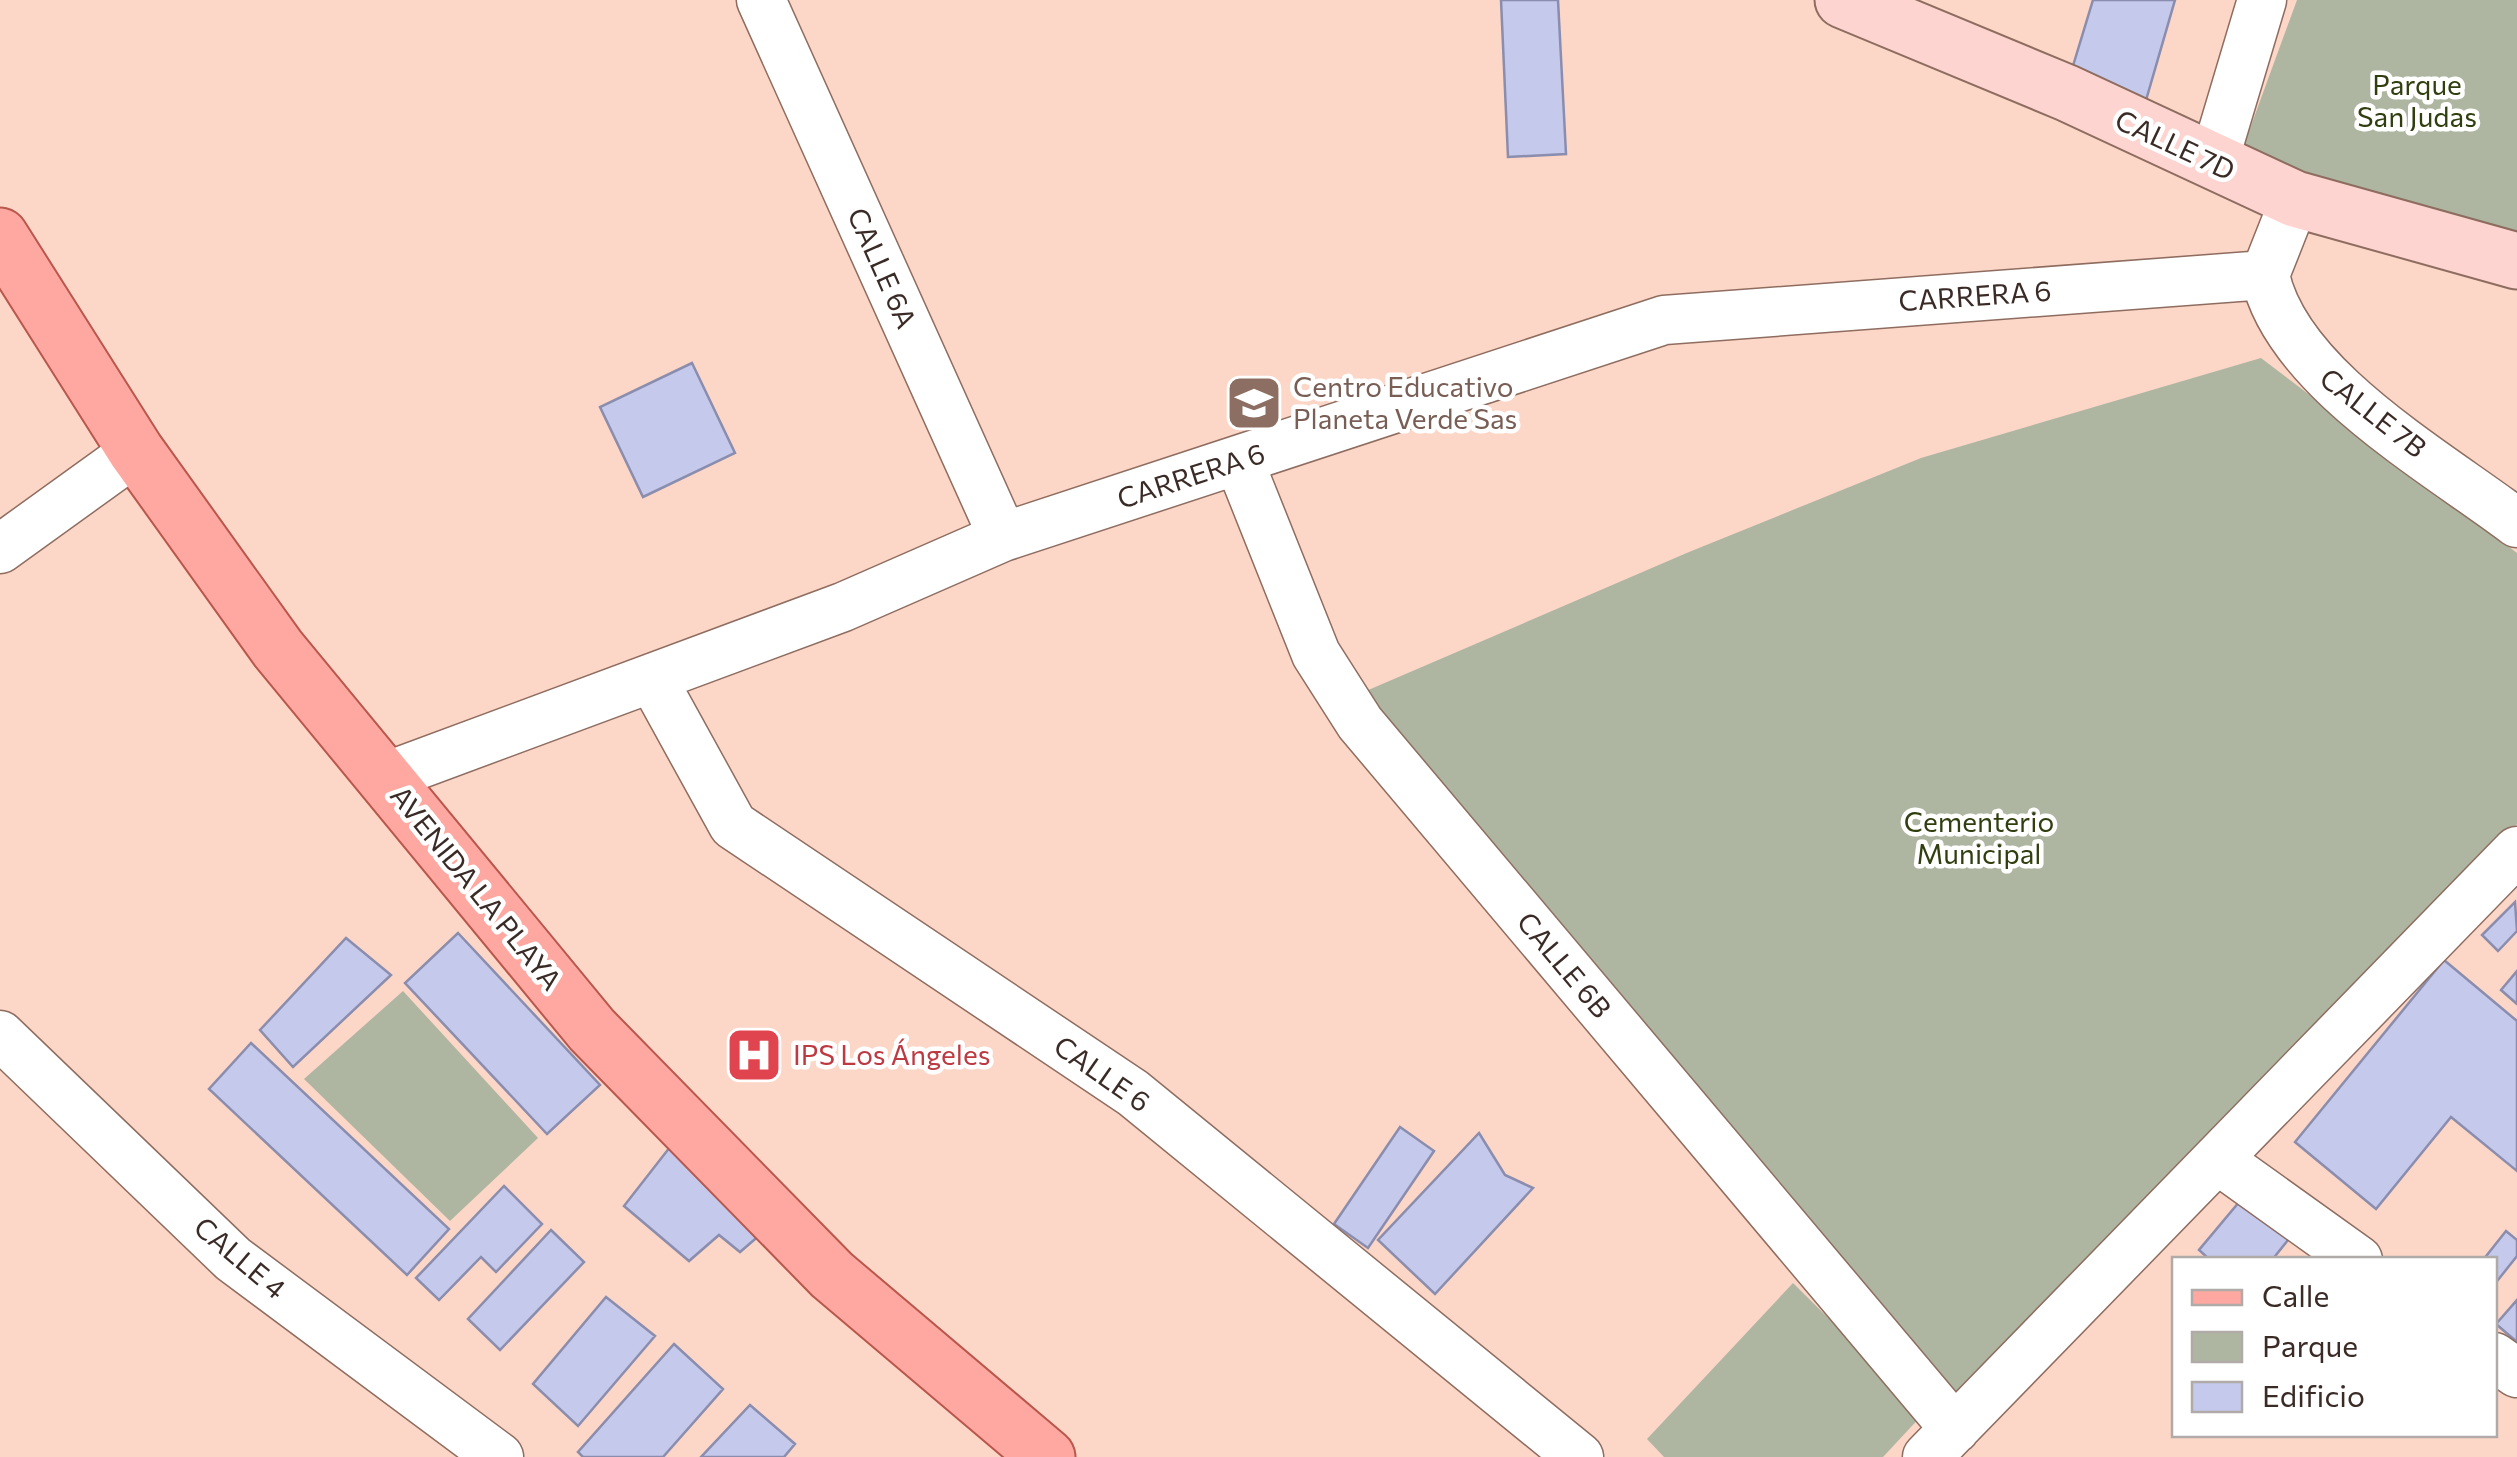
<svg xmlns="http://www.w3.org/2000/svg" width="2517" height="1457" viewBox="0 0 2517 1457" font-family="Commissioner,sans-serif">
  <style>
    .green { fill: #aeb6a1 }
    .building { fill: #c5c9eb; stroke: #8a8dad; stroke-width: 2.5 }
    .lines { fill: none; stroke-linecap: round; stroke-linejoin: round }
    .minor-casing { stroke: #8e6d60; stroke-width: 51 }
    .secondary-casing { stroke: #8e6d60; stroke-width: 59 }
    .primary-casing { stroke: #b9574d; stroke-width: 59 }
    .minor { stroke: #fff; stroke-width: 48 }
    .secondary { stroke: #fed4d0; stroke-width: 55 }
    .primary { stroke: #fea8a1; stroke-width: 55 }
    .labels { text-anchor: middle; stroke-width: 9; stroke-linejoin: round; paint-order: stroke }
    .park-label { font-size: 28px; fill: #303e10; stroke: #fff }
    .street-label { font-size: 28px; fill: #3a2b26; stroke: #fff }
    .education-label { font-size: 28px; fill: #785e54; stroke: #fff; text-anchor: start }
    .health-label { font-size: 28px; fill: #be3a42; stroke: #fff; text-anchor: start }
  </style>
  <rect width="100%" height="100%" fill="#fcd6c7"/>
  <path class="green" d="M 2297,0 L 2517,0 L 2517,235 L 2241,153 Z
    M 2261,358 L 2517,553 L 2517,824 L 1958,1400 L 1710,1101 L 1359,694 L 1689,552 L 1921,458 Z
    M 403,991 L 538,1138 L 450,1221 L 304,1079 Z
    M 1793,1283 L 1924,1413 L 1883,1457 L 1664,1457 L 1647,1439 Z"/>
  <path class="building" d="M 1501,0 L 1558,0 L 1566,154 L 1508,157 Z
    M 2093,0 L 2175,0 L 2142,114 L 2069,79 Z
    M 692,363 L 735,453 L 643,497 L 600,407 Z
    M 2515,902 L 2517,931 L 2498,951 L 2482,935 Z
    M 458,933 L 600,1085 L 547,1134 L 405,983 Z
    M 346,938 L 391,975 L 293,1067 L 260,1030 Z
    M 2444,960 L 2517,1021 L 2517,1171 L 2451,1117 L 2376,1209 L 2295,1142 Z
    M 2517,971 L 2517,1004 L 2501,990 Z
    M 251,1043 L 449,1229 L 407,1275 L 209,1089 Z
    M 1400,1127 L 1434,1151 L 1368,1248 L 1334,1224 Z
    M 1479,1133 L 1505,1175 L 1533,1188 L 1435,1294 L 1378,1240 Z
    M 670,1147 L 761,1234 L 740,1252 L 719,1235 L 689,1261 L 624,1206 Z
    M 504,1186 L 542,1224 L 496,1272 L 481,1257 L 439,1300 L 416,1278 Z
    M 2245,1195 L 2292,1235 L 2272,1260 L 2210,1260 L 2199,1250 Z
    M 551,1230 L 584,1262 L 500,1350 L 468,1319 Z
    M 2506,1231 L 2517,1240 L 2517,1256 L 2494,1285 L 2494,1260 L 2483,1260 Z
    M 606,1297 L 655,1336 L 578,1426 L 533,1384 Z
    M 2517,1300 L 2517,1342 L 2496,1324 Z
    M 674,1344 L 723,1389 L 663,1457 L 583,1457 L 578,1452 Z
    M 750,1405 L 795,1444 L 784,1457 L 701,1457 Z"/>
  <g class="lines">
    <g class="minor-casing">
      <path id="minor" d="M 761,0 L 1003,537
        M 2213,164 L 2262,0
        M 2265,275 C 2286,377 2435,461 2517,523
        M 2265,275 L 2295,199
        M 1239,461 L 1316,654 L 1360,723 L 1955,1429
        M 0,549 L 136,451
        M 652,678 L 733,825 L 1133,1093 L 1579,1457
        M 385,777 L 843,607 L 1003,537 L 1664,320 L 2265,275
        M 0,1035 L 233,1259 L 499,1457
        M 2217,1159 L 2358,1260
        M 2494,1357 L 2517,1373
        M 1927,1457 L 2517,851"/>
    </g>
    <g class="secondary-casing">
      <path id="secondary" d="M 1843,0 L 2067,93 L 2295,199 L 2517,261"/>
    </g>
    <g class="primary-casing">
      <path id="primary" d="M 0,236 L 136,451 L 278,649 L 592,1030 L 832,1275 L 1047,1457"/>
    </g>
    <use href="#minor" class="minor"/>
    <use href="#secondary" class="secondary"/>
    <use href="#primary" class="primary"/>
  </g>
  <defs>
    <g id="school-square" transform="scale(2.875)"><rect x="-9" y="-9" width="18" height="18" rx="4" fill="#8d6e63" stroke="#fff"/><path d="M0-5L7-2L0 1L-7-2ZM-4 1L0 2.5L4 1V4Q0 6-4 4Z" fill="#fff"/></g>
    <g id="hospital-square" transform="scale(2.875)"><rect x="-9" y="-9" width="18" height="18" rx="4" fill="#e0444e" stroke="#fff"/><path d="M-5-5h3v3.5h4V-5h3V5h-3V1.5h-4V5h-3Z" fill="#fff"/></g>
  </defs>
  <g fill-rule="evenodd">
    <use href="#school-square" x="1254" y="403"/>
    <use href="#hospital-square" x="754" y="1055"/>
  </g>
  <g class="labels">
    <g class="park-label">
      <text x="2417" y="95">Parque<tspan x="2417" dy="32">San Judas</tspan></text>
      <text x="1979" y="832">Cementerio<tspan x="1979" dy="32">Municipal</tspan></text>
    </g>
    <g class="street-label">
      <text transform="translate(2175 145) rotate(25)" y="10">CALLE 7D</text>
      <text transform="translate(882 268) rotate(66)" y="10">CALLE 6A</text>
      <text transform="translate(1975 296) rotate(-4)" y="10">CARRERA 6</text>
      <text transform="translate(2373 413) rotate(38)" y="10">CALLE 7B</text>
      <text transform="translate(1191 476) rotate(-18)" y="10">CARRERA 6</text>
      <text transform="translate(476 888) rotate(51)" y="10">AVENIDA LA PLAYA</text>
      <text transform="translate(1564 965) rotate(50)" y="10">CALLE 6B</text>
      <text transform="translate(1102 1074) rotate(35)" y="10">CALLE 6</text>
      <text transform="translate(240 1258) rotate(40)" y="10">CALLE 4</text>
    </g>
    <g class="education-label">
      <text x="1293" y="397">Centro Educativo<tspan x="1293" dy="32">Planeta Verde Sas</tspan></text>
    </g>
    <g class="health-label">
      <text x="793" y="1065">IPS Los Ángeles</text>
    </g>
  </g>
  <rect x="2172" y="1257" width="325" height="180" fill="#ffffff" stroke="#b0aaa8" stroke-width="2.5"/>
  <rect x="2192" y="1290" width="50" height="15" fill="#fea8a1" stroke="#b0aaa8" stroke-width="2.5"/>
  <text x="2262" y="1307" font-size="30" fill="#3a2b26">Calle</text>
  <rect x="2192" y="1332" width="50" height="30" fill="#aeb6a1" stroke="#b0aaa8" stroke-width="2.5"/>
  <text x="2262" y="1357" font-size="30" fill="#3a2b26">Parque</text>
  <rect x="2192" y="1382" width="50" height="30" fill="#c5c9eb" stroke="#b0aaa8" stroke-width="2.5"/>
  <text x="2262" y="1407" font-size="30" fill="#3a2b26">Edificio</text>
</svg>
